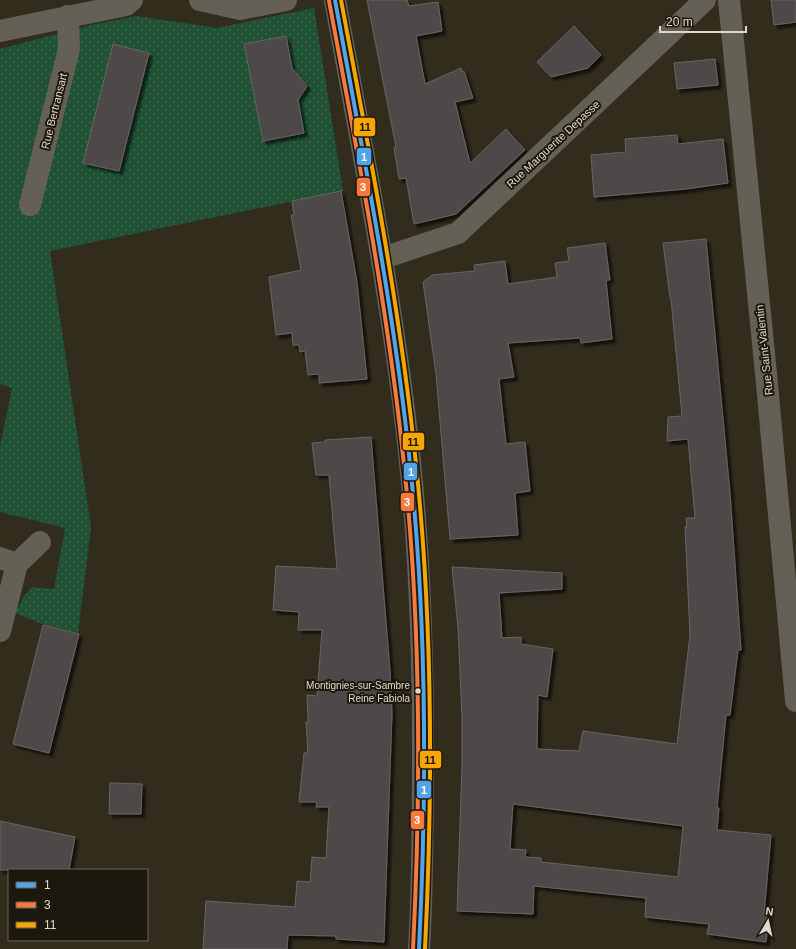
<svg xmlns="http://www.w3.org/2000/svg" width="796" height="949" viewBox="0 0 796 949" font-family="Arial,sans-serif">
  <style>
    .grass { fill: url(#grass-dots) }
    .building { fill: #4e4a49; stroke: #676463; fill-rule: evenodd; filter: url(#shadow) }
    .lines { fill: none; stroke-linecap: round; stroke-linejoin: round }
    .minor { stroke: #656055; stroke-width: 22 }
    .major { stroke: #60635e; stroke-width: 22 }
    .bus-1-casing { stroke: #1d180d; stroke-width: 7 }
    .bus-2-casing { stroke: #1d180d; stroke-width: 7 }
    .bus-3-casing { stroke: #1d180d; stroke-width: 7 }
    .bus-1 { stroke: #53a3e8; stroke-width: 4 }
    .bus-2 { stroke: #f6793e; stroke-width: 4 }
    .bus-3 { stroke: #f7a600; stroke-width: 4 }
    .bus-dot { fill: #e0d9c9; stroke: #1d180d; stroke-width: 1.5 }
    .labels { text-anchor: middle; stroke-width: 4; stroke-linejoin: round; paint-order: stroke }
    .bus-label { font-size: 10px; fill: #e0d9c9; stroke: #1d180d; text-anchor: end }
    .street-label { font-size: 11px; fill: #e0d9c9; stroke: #1d180d }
    .line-badge { stroke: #1d180d; stroke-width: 1.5 }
    .badge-label { font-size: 11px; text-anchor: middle; font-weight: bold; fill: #fff }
    .pale-badge-label { font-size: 11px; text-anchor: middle; font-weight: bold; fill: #111 }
  </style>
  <defs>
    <pattern id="grass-dots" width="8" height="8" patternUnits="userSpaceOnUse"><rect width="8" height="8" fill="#1f5135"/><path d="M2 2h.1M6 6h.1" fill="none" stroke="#3f6951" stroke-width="1.8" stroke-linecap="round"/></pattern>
    <filter id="shadow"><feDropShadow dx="3.5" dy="3.5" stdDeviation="1" flood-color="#0009"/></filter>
  </defs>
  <rect width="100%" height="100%" fill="#322c1d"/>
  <path class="grass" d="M 314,8 L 343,191 L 50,251 L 91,527 L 78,633 L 43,624 L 15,613 L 23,598 L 32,587 L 54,589 L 65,528 L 0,512 L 0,446 L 12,388 L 0,384 L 0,49 L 91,25 L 137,16 L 217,28 Z"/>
  <path class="building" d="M 367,0 L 407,0 L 409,6 L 438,2 L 442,31 L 416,36 L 425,84 L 461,68 L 462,72 L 464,71 L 473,98 L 455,102 L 470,163 L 506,129 L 525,150 L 456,214 L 414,224 L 406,178 L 399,179 L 394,148 L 396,147 Z
    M 771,0 L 796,0 L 796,22 L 774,25 Z
    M 574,26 L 601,55 L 588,68 L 551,77 L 537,62 Z
    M 286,36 L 292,68 L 307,86 L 298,100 L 304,133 L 263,141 L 244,44 Z
    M 113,44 L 149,53 L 119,171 L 83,163 Z
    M 715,59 L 718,85 L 677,89 L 674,63 Z
    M 677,135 L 678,144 L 723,139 L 728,183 L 686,189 L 594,197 L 591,155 L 626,152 L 625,139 Z
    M 341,191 L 357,282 L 367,379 L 319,383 L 319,374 L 308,375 L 305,351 L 300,352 L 299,345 L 293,345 L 292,333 L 276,335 L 269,277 L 301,270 L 291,215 L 294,215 L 292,201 Z
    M 706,239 L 730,493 L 741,650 L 738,650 L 730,715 L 726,715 L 717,808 L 719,808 L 717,830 L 771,835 L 764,914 L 769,915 L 766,942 L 707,934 L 709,924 L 645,917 L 646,898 L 534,886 L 533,914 L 457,911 L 462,766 L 462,718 L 458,628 L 452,567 L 562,573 L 562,589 L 499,593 L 502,638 L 521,637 L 521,644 L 553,649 L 547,697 L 538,695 L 537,749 L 579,751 L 583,731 L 677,744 L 690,635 L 685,527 L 687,527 L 686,518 L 695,518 L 688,439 L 667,441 L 668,417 L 682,416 L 671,299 L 670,298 L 663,243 ZM 513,804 L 683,826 L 678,877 L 541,862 L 541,858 L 525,857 L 526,850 L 510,849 Z
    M 605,243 L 610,280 L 606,280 L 612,339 L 581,343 L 580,338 L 508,343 L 514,377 L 499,379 L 506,444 L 525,442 L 530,491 L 515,493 L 518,535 L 450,539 L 436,374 L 423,282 L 432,275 L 475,271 L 474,265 L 505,261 L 508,284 L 557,277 L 555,263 L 569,261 L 567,248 Z
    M 371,437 L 390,671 L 392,713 L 384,942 L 336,939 L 336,936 L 288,935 L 287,949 L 203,949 L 206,901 L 295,907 L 297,881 L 310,882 L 312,857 L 326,858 L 329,807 L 316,807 L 317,802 L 299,802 L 304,753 L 308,753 L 306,722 L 308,722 L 307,695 L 317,696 L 322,630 L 298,630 L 299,612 L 273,610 L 276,566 L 337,569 L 329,475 L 316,475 L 312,443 L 325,442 L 325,440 Z
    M 43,625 L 79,634 L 49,753 L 13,744 Z
    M 110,783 L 142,784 L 141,814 L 109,814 Z
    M 0,821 L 75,837 L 69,870 L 0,870 Z"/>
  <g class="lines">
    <path class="minor" d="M 200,0 L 240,9 L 286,0
      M 729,0 L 767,384 L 796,701
      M 0,31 L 126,5 L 132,0
      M 30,205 L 69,49 L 68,16
      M 383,258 L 458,233 L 705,0
      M 0,558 L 17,564 L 40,542
      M 0,631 L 17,564"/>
    <path class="major" d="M 335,0 C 361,142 389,283 406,426 C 419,533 423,640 423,747 C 423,815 423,882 419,949"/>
    <g class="bus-1-casing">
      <path id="bus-1" d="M 335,0 C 363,154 394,308 410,464 C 427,624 427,789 419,949"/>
    </g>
    <g class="bus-2-casing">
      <path id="bus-2" d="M 329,1 C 358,155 388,309 404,465 C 421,623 421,790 413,949"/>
    </g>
    <g class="bus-3-casing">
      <path id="bus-3" d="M 341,0 C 370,154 400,308 416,464 C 433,625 433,788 425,949"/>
    </g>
    <use href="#bus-1" class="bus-1"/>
    <use href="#bus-2" class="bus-2"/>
    <use href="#bus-3" class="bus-3"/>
  </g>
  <circle class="bus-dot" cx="418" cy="691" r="3.5"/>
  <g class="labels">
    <g class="bus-label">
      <text x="410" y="689">Montignies-sur-Sambre<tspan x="410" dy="13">Reine Fabiola</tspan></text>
    </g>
    <g class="street-label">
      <text transform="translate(54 111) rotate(-76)" y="4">Rue Bertransart</text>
      <text transform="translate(553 144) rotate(-43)" y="4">Rue Marguerite Depasse</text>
      <text transform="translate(764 350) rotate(-96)" y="4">Rue Saint-Valentin</text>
    </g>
  </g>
  <g class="line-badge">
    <rect x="353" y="117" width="23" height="20" rx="4" fill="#f7a600"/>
    <rect x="356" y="147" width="16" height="19" rx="4" fill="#53a3e8"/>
    <rect x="356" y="177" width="15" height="20" rx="4" fill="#f6793e"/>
    <rect x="402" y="432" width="23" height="19" rx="4" fill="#f7a600"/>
    <rect x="403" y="462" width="15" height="19" rx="4" fill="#53a3e8"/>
    <rect x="400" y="492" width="15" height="20" rx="4" fill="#f6793e"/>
    <rect x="419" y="750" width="23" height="19" rx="4" fill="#f7a600"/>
    <rect x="416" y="780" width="16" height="19" rx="4" fill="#53a3e8"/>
    <rect x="410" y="810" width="15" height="20" rx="4" fill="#f6793e"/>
  </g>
  <g class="badge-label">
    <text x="364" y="161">1</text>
    <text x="363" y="191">3</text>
    <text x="411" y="476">1</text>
    <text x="407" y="506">3</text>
    <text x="424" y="794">1</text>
    <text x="417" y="824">3</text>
  </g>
  <g class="pale-badge-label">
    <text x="365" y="131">11</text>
    <text x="413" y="446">11</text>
    <text x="430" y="764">11</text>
  </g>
  <rect x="8" y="869" width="140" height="72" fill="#1d180d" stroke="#6b6558"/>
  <rect x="16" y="882" width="20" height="6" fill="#53a3e8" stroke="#6b6558"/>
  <text x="44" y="889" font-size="12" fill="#e0d9c9">1</text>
  <rect x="16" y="902" width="20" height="6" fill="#f6793e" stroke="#6b6558"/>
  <text x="44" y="909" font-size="12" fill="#e0d9c9">3</text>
  <rect x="16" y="922" width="20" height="6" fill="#f7a600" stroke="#6b6558"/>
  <text x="44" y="929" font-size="12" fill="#e0d9c9">11</text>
  <g transform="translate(768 921) rotate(9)" stroke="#1d180d" stroke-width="3" paint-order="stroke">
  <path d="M0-3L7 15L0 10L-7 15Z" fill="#e0d9c9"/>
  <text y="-6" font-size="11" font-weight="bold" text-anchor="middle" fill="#e0d9c9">N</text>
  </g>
  <path d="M660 26v6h86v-6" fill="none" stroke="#e0d9c9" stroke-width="2"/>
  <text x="666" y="26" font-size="12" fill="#e0d9c9" stroke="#1d180d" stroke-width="3" paint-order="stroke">20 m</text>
</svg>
